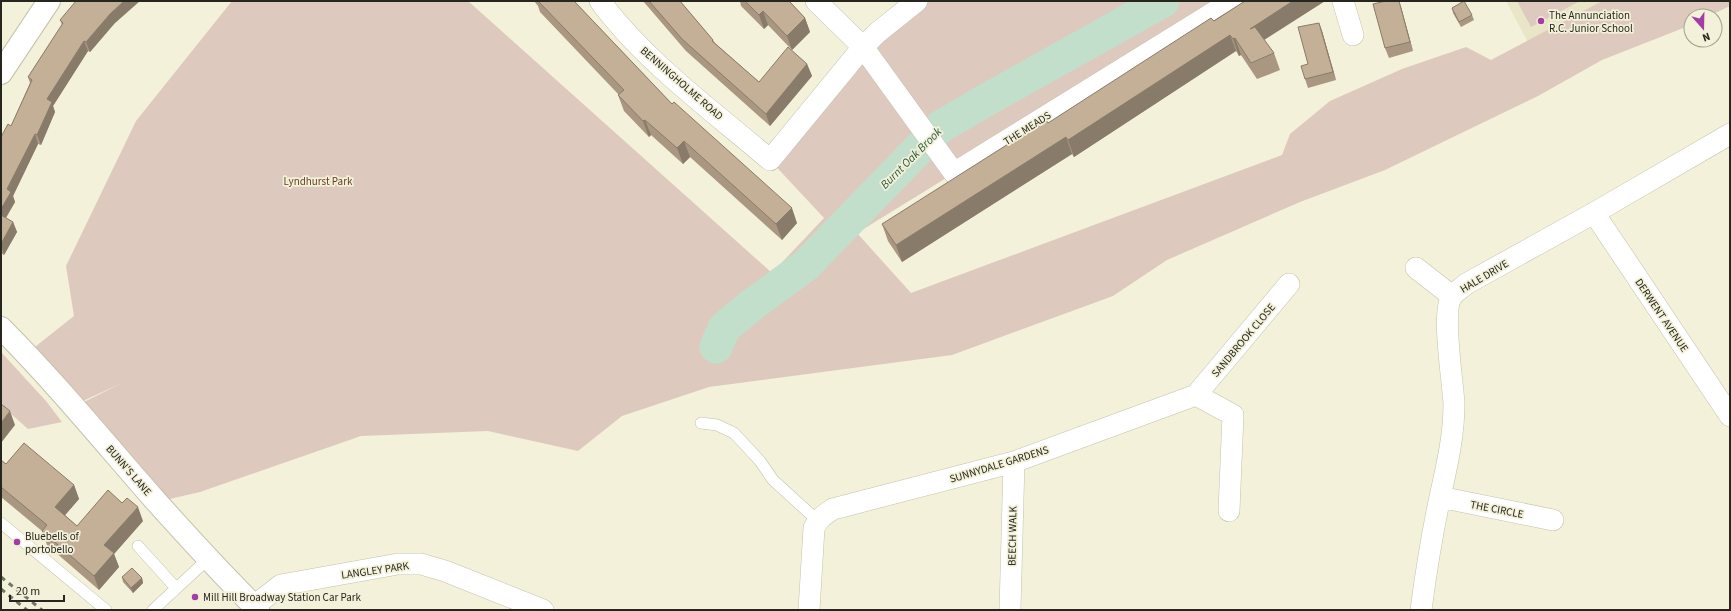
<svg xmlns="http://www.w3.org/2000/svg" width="1731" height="611" viewBox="0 0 1731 611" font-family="'Source Sans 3',sans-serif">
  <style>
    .built { fill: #e9e5c7 }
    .green { fill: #dec9bf }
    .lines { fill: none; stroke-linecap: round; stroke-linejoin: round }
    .river { stroke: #c2dfcb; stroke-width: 33 }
    .service-casing { stroke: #c4c2ab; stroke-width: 12 }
    .minor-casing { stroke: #c4c2ab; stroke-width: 22 }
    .tertiary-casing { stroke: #c4c2ab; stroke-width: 24 }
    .service { stroke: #fff; stroke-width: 11 }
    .minor { stroke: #fff; stroke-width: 21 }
    .tertiary { stroke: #fff; stroke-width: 22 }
    .rail { stroke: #757466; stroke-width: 3; stroke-dasharray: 5 5; stroke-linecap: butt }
    .wall { fill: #a99782 }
    .shaded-wall { fill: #897b6a }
    .building { fill: #c4b097; stroke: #897b6a }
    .poi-dot { fill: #a23da3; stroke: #f3f1d9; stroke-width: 1.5 }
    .labels { text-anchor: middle; stroke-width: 3.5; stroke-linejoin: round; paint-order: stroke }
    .poi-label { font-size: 11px; fill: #27261e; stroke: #f3f1d9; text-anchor: start }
    .street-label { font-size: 11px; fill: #27261e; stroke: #f3f1d9 }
    .park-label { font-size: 11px; fill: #683c24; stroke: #f3f1d9 }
    .water-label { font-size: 12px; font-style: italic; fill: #28583b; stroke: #f3f1d9 }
  </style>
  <rect width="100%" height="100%" fill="#f3f1d9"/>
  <path class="built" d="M 1506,1 L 1602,1 L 1528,42 Z"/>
  <path class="green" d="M 232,1 L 468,1 L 772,273 L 824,218 L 769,159 L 917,1 L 1233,1 L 857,233 L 911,293 L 1282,155 L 1290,134 L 1330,101 L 1402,69 L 1466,47 L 1491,60 L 1602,1 L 1730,1 L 1730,6 L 1709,16 L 1691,16 L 1691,25 L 1602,60 L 1538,96 L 1385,170 L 1300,202 L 1167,260 L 1113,296 L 952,355 L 709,387 L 622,416 L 578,451 L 488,431 L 361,436 L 200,492 L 161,501 L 74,407 L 122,383 L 72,406 L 26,354 L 74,316 L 66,266 L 136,121 Z
    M 1517,1 L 1580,1 L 1531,27 Z
    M 1,352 L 46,401 L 62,422 L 28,429 L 1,405 Z"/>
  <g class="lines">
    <path class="river" d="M 716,347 L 724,328 L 753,304 L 805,266 L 940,127 L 988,99 L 1163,1"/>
    <g class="service-casing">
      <path id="service" d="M 701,423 L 717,425 L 734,433 L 760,461 L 773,480 L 818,521
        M 1,523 L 106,610
        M 138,546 L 176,588
        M 153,610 L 209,558"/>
    </g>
    <g class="minor-casing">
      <path id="minor" d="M 600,1 C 644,61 714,112 770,160 L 863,47 L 877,33 L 917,1
        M 816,1 L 863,47 L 954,173 L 1232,1
        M 1343,1 L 1353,35
        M 1594,213 L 1730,416
        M 1416,268 L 1452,296
        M 1196,395 L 1289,284
        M 1196,395 L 1233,415 L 1229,511
        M 1440,497 L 1553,520
        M 254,606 L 281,585 L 398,564 L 421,564 L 445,571 L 543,610
        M 809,610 L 814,528 C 819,518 824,515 833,509 L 1014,462 L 1196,395
        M 1010,610 L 1014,462
        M 1421,610 C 1426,572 1432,534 1440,497 C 1447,465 1454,436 1454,404 C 1453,382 1441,311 1452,296 C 1455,292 1462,288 1466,284 L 1594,213 L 1730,134"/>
    </g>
    <g class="tertiary-casing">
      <path id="tertiary" d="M 1,73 L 49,1
        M 1,328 C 55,382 104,442 154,499 C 188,537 222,574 258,610"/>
    </g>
    <use href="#service" class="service"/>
    <use href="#minor" class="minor"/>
    <use href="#tertiary" class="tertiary"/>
    <path class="rail" d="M 1,577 L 42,610
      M 1,589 L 27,610"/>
  </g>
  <path class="wall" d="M 534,1 L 574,1 L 672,104 L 797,223 L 782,240 L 690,157 L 683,164 L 651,135 L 649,137 L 624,111 L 618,95 L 619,95 L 540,12 L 538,6 Z
    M 643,1 L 680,1 L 713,40 L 715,43 L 759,82 L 807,64 L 812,76 L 770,126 L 686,51 Z
    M 740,1 L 789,1 L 805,18 L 810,32 L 792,50 L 768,25 L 764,29 L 741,6 Z
    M 1245,1 L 1325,1 L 1264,40 L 1274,53 L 1280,70 L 1257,79 L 1241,55 L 1239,56 L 1236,51 L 1074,157 L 1072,154 L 902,262 L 888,241 L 882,224 L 1048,123 Z
    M 1401,7 L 1413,51 L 1389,58 L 1385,48 Z
    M 1452,8 L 1472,15 L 1474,20 L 1461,27 L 1453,13 Z
    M 60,20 L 114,24 L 90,52 L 88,51 L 53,106 L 55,112 L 41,145 L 38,144 L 13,196 L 15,202 L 6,218 L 13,222 L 17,232 L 4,255 L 1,253 L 1,137 L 11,126 L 30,83 L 28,77 L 62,25 Z
    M 1319,23 L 1322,31 L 1336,80 L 1308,88 L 1305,79 L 1308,64 Z
    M 1,460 L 6,464 L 74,485 L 79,499 L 65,515 L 77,526 L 143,521 L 114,554 L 119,567 L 99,590 L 47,545 L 42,531 L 1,497 Z
    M 122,577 L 142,578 L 143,583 L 133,593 L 123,582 Z"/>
  <path class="shaded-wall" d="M 124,1 L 140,1 L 114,24 L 90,52 L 86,42 L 110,14 Z
    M 1293,1 L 1325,1 L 1256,45 L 1250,29 Z
    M 1399,1 L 1401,7 L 1413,51 L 1410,42 Z
    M 763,11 L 768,25 L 764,29 L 759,15 Z
    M 805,18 L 810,32 L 792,50 L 787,36 Z
    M 1319,23 L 1322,31 L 1336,80 L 1333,72 Z
    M 1230,35 L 1236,51 L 1074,157 L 1068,140 Z
    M 1235,38 L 1241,55 L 1239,56 L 1233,39 Z
    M 84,41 L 88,51 L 53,106 L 55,112 L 41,145 L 37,135 L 47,99 Z
    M 807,64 L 812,76 L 770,126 L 766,114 Z
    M 645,120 L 651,135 L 649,137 L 643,121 Z
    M 35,134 L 38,144 L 13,196 L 15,202 L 2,224 L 1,220 L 1,209 L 7,189 Z
    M 1066,137 L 1072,154 L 902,262 L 896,245 Z
    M 684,141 L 690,157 L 683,164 L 677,148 Z
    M 792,208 L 797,223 L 782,240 L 776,224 Z
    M 13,222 L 17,232 L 4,255 L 1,244 Z
    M 10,411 L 15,425 L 1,443 L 1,423 Z
    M 74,485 L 79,499 L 60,521 L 55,507 Z
    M 138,507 L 143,521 L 114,554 L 119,567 L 99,590 L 94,576 L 104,545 Z
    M 142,578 L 143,583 L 133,593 L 131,588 Z"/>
  <path class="building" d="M 76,1 L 124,1 L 110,14 L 86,42 L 84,41 L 47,99 L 52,102 L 37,135 L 35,134 L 7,189 L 11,192 L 1,209 L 1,137 L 8,124 L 11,126 L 32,80 L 28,77 L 63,23 L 60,20 Z
    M 538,1 L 574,1 L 672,104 L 674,102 L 792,208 L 776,224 L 684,141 L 677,148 L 645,120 L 643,121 L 618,95 L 624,90 Z
    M 649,1 L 680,1 L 713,40 L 712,41 L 759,82 L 788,47 L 807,64 L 766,114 L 682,39 Z
    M 745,1 L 789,1 L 805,18 L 787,36 L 763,11 L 759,15 Z
    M 1245,1 L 1293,1 L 1250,29 L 1255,27 L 1274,53 L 1251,63 L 1235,38 L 1233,39 L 1230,35 L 1068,140 L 1066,137 L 896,245 L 882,224 L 1046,120 L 1048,123 L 1211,18 L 1214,21 Z
    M 1386,1 L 1399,1 L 1410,42 L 1385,48 L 1373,4 Z
    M 1464,1 L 1472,15 L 1459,22 L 1452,8 Z
    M 1319,23 L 1333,72 L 1305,79 L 1301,66 L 1308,64 L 1298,27 Z
    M 1,215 L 13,222 L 1,244 Z
    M 1,404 L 10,411 L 1,423 Z
    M 24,443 L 74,485 L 55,507 L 77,526 L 108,490 L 122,503 L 127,498 L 138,507 L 104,545 L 114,553 L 94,576 L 42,531 L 47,525 L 1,487 L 1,460 L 6,464 Z
    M 132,568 L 142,578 L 131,588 L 122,577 Z"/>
  <g class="poi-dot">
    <circle cx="1541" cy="21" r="4"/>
    <circle cx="17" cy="542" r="4"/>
    <circle cx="195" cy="597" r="4"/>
  </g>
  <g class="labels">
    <g class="poi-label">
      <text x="1549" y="19">The Annunciation<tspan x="1549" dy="13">R.C. Junior School</tspan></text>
      <text x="25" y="540">Bluebells of<tspan x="25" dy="13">portobello</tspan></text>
      <text x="203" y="601">Mill Hill Broadway Station Car Park</text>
    </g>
    <g class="street-label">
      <text transform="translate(682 83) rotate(41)" y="4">BENNINGHOLME ROAD</text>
      <text transform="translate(1027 128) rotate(-32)" y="4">THE MEADS</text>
      <text transform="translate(1484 276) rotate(-31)" y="4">HALE DRIVE</text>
      <text transform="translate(1662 315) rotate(56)" y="4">DERWENT AVENUE</text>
      <text transform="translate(1243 340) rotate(-50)" y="4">SANDBROOK CLOSE</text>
      <text transform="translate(999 464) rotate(-17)" y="4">SUNNYDALE GARDENS</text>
      <text transform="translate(129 470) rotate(49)" y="4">BUNN'S LANE</text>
      <text transform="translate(1497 509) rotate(11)" y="4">THE CIRCLE</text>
      <text transform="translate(1012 536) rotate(-89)" y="4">BEECH WALK</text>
      <text transform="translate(375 570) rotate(-8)" y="4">LANGLEY PARK</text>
    </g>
    <g class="park-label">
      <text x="318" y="185">Lyndhurst Park</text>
    </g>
    <g class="water-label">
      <text transform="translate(911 158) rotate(-45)" y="4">Burnt Oak Brook</text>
    </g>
  </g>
  <rect width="1731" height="611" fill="none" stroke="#27261e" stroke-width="4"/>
  <g transform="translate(1703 28) rotate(160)"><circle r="19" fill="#f3f1d9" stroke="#a1a08e"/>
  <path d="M0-3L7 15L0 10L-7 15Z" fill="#a23da3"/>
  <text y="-6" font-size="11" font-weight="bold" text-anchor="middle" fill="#27261e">N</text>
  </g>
  <path d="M10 595v6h54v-6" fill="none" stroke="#27261e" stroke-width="2"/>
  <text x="16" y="595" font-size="12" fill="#27261e" stroke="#f3f1d9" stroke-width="3" paint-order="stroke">20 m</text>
</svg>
